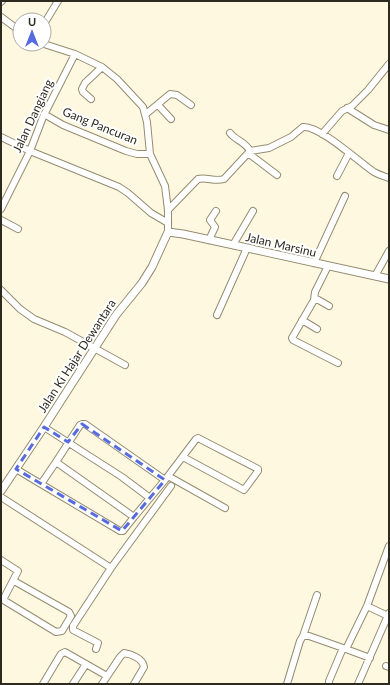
<svg xmlns="http://www.w3.org/2000/svg" width="390" height="685" viewBox="0 0 390 685" font-family="Lato,sans-serif">
  <style>
    .lines { fill: none; stroke-linecap: round; stroke-linejoin: round }
    .minor-casing { stroke: #948c71; stroke-width: 8 }
    .tertiary-casing { stroke: #948c71; stroke-width: 9 }
    .minor { stroke: #fff; stroke-width: 6 }
    .tertiary { stroke: #fff; stroke-width: 7 }
    .marked { fill: none; stroke: #576be1; stroke-width: 3; stroke-dasharray: 8 5; stroke-linejoin: round }
    .labels { text-anchor: middle; stroke-width: 4; stroke-linejoin: round; paint-order: stroke }
    .street-label { font-size: 12px; fill: #2d2a1f; stroke: #fff }
  </style>
  <rect width="100%" height="100%" fill="#fff8e0"/>
  <g class="lines">
    <g class="minor-casing">
      <path id="minor" d="M 1,2 L 2,1
        M 1,17 L 20,31
        M 44,24 L 58,1
        M 44,44 L 75,54 L 102,67 L 117,79 L 143,107 L 147,122 L 150,154 L 165,186 L 168,210 L 168,232
        M 91,99 L 83,92 L 82,89 L 85,83 L 102,67
        M 158,105 L 171,119
        M 347,108 L 374,125 L 389,130
        M 44,114 L 63,125 L 126,151 L 137,154 L 150,154
        M 146,114 L 170,94 L 177,95 L 191,105
        M 230,133 C 235,140 246,142 250,151
        M 322,134 L 342,111 L 352,106 L 368,90 L 389,64
        M 1,137 L 30,151 L 119,187 L 128,193 L 151,213 L 168,223
        M 248,153 L 277,175
        M 337,176 L 349,153
        M 1,209 L 30,151 L 43,117 L 75,54
        M 168,210 L 198,179 C 207,177 215,182 224,179 L 250,151 L 269,148 L 291,137 L 303,127 C 319,125 359,162 374,172 C 379,175 384,176 389,178
        M 1,220 L 18,229
        M 209,240 L 215,227 L 210,220 L 216,211
        M 233,245 L 253,211
        M 314,263 L 345,196
        M 328,266 L 315,292 L 314,300 L 292,338 L 293,340 L 338,363
        M 375,276 L 389,251
        M 1,290 L 20,309 L 34,319 L 65,332 L 125,365
        M 315,298 L 329,306
        M 217,315 L 247,248
        M 302,320 L 317,329
        M 82,424 L 85,424 L 165,480 L 134,517 L 56,462 L 80,425 Z
        M 44,427 L 122,477 L 150,498
        M 56,462 L 41,484 L 120,531 L 123,531 L 134,517
        M 16,469 L 41,484
        M 168,476 L 225,508
        M 165,480 L 196,439 L 198,438 L 258,469 L 258,471 L 244,490 L 183,457
        M 1,497 L 111,568
        M 1,560 L 18,571 L 4,598 L 5,601 L 56,632 L 62,631 L 71,616 L 69,612 L 14,581
        M 367,606 L 388,616
        M 303,636 L 317,595
        M 96,649 L 98,643 L 73,630 L 73,626 L 111,568 L 171,486
        M 346,649 L 367,606 L 389,546
        M 386,666 L 389,667
        M 43,684 L 61,654 L 65,652 L 107,676
        M 73,684 L 86,664
        M 102,684 L 120,657 L 124,653 C 132,654 143,659 144,667 L 134,684
        M 287,684 L 300,641 L 303,636 L 309,636 L 346,649 L 370,658
        M 329,684 L 329,681 L 343,648
        M 358,684 L 389,613"/>
    </g>
    <g class="tertiary-casing">
      <path id="tertiary" d="M 1,491 L 44,427 L 116,315 L 142,283 L 152,267 L 168,232 L 183,234 L 389,279"/>
    </g>
    <use href="#minor" class="minor"/>
    <use href="#tertiary" class="tertiary"/>
  </g>
  <path class="marked" d="M 82,424 L 165,480 L 122,531 L 16,469 L 44,427 L 68,442 Z"/>
  <g class="labels">
    <g class="street-label">
      <text transform="translate(33 116) rotate(-65)" y="4">Jalan Dangiang</text>
      <text transform="translate(100 126) rotate(22)" y="4">Gang Pancuran</text>
      <text transform="translate(281 245) rotate(13)" y="4">Jalan Marsinu</text>
      <text transform="translate(77 356) rotate(-57)" y="4">Jalan Ki Hajar Dewantara</text>
    </g>
  </g>
  <rect width="390" height="685" fill="none" stroke="#2d2a1f" stroke-width="4"/>
  <g transform="translate(32 32)"><circle r="19" fill="#ffffff" stroke="#abaaa5"/>
  <path d="M0-3L7 15L0 10L-7 15Z" fill="#576be1"/>
  <text y="-6" font-size="11" font-weight="bold" text-anchor="middle" fill="#2d2a1f">U</text>
  </g>
</svg>
